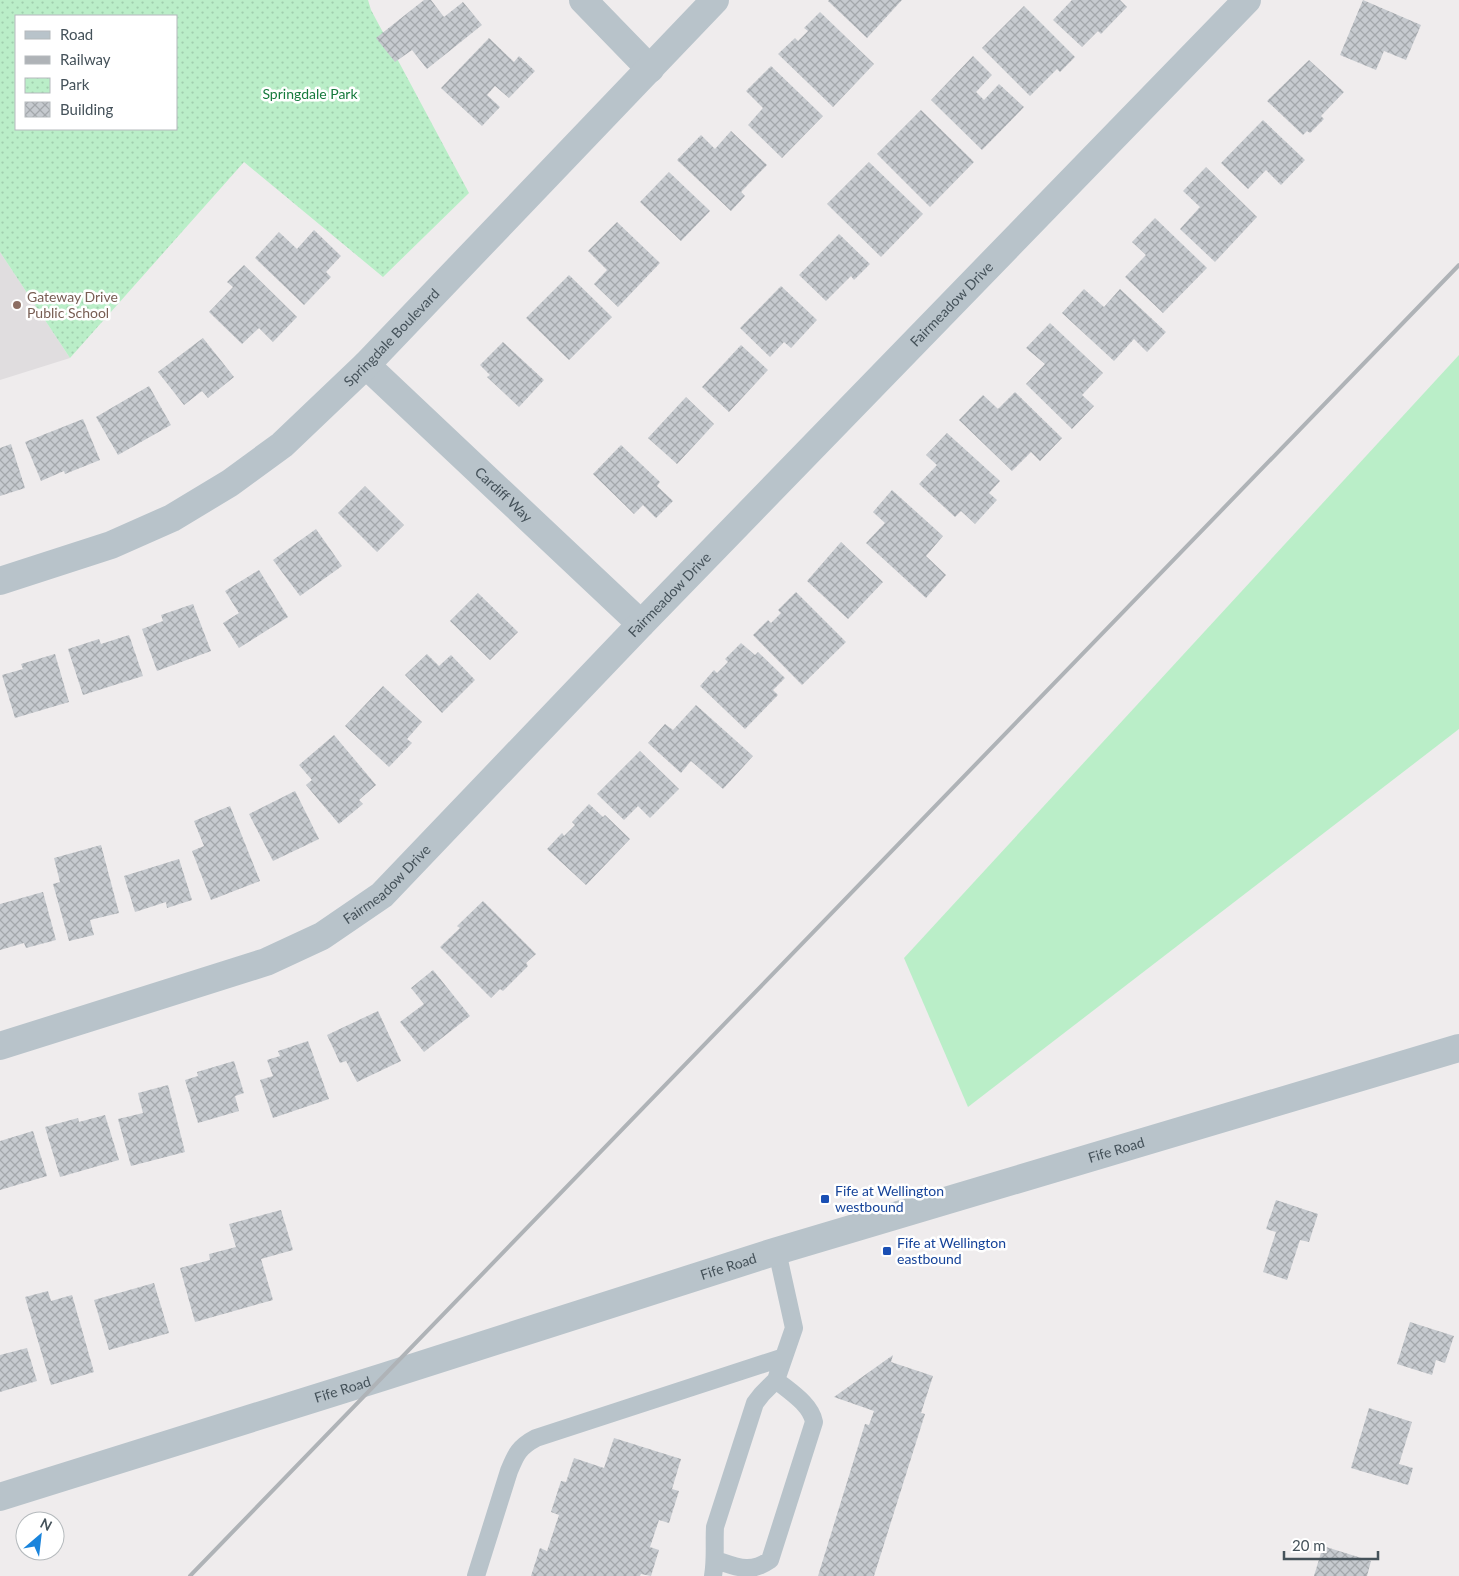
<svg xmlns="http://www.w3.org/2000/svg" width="1459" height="1576" viewBox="0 0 1459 1576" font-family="Lato,sans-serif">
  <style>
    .education { fill: #e0dddf }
    .green { fill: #baeec8 }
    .park { fill: url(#park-dots); fill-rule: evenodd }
    .building { fill: url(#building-cross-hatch) }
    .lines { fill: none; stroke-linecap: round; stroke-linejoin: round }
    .service { stroke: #b8c3ca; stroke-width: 18 }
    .minor { stroke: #b8c3ca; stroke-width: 28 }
    .tertiary { stroke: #b8c3ca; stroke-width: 28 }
    .rail { stroke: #afb3b7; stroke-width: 4 }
    .education-dot { fill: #8d6e63; stroke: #fff; stroke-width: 2 }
    .transit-dot { fill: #1a4fb4; stroke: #fff; stroke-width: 2 }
    .labels { text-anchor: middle; stroke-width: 5; stroke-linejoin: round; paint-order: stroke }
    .park-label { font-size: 14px; fill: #177a3d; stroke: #fff }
    .education-label { font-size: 14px; fill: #785e54; stroke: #fff; text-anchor: start }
    .street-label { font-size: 14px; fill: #45525a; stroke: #fff }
    .transit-label { font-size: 14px; fill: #164399; stroke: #fff; text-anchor: start }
  </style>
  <defs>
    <pattern id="park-dots" width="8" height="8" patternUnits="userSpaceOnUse" patternTransform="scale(1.25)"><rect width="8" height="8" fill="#baeec8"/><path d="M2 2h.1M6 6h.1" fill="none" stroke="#a1ceae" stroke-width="1.8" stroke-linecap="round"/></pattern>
    <pattern id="building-cross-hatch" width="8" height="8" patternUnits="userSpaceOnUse" patternTransform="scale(1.25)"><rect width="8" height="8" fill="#c6cacf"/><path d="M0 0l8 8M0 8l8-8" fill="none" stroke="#a3a7ab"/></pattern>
  </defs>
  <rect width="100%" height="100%" fill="#efeced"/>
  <path class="education" d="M 0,252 L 70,358 L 0,380 Z"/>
  <path class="green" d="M 1459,355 L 1459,729 L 968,1107 L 904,958 Z"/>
  <path class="park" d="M 0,0 L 368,0 L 371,10 L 469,193 L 383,277 L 244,162 L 70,358 L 0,252 ZM 16,16 L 176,16 L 176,129 L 16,129 Z"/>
  <path class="building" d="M 424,0 L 431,0 L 444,17 L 463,2 L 482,25 L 427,69 L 412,50 L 395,62 L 376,38 Z
    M 829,0 L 902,0 L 867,38 L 828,1 Z
    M 1072,0 L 1120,0 L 1127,7 L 1101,34 L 1098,31 L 1082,47 L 1053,20 Z
    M 1363,0 L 1421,25 L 1406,60 L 1384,51 L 1376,70 L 1340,55 Z
    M 1024,6 L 1075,57 L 1060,72 L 1057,69 L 1030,96 L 982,48 Z
    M 820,12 L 874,64 L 833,107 L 778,54 L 795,38 L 798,41 L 808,31 L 804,28 Z
    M 489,38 L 514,62 L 519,56 L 535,71 L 509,98 L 495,86 L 487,95 L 500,107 L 482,126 L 441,88 Z
    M 973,56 L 992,75 L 976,92 L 984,100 L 999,84 L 1024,107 L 982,150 L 931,100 Z
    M 1309,60 L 1344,92 L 1321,116 L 1324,119 L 1310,133 L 1307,131 L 1303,135 L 1267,101 Z
    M 771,66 L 823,116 L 782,158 L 748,125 L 763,108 L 746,91 Z
    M 921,110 L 974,162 L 930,207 L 877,154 Z
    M 1263,120 L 1305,160 L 1281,185 L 1266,170 L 1248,189 L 1221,163 Z
    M 731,131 L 767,165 L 741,192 L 745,196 L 731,211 L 677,160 L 701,135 L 715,149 Z
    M 869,162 L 923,214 L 881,257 L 827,204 Z
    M 1206,167 L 1257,217 L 1215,262 L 1180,229 L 1200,207 L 1183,191 Z
    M 669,172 L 710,211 L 681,241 L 640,202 Z
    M 1155,218 L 1207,268 L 1163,313 L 1125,277 L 1146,255 L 1132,242 Z
    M 617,222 L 660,263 L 618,307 L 594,284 L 607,270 L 588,251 Z
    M 314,230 L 341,256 L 326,272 L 331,277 L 304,305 L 255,258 L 279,232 L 297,249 Z
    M 839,234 L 870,264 L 854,280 L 851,276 L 826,301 L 799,275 Z
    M 244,265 L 297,317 L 273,342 L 259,328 L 242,344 L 209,312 L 233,287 L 227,282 Z
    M 569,275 L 612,317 L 569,360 L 526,318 Z
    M 781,286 L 817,320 L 791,348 L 784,342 L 770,357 L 740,328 Z
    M 1084,289 L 1104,307 L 1120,289 L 1166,332 L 1147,352 L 1134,339 L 1114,361 L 1062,313 Z
    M 1050,323 L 1103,373 L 1082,395 L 1094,406 L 1072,429 L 1026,384 L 1045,364 L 1026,348 Z
    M 203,338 L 234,377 L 208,398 L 202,391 L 184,405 L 158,372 Z
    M 503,342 L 544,380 L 519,407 L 487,377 L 490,375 L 480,365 Z
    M 741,345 L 768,370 L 729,412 L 702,387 Z
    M 149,386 L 171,425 L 118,455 L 96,417 Z
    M 1015,392 L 1062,438 L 1040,461 L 1031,452 L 1012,471 L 959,420 L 983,395 L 998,409 Z
    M 686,397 L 714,424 L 677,464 L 648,438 Z
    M 83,419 L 100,460 L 65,474 L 64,471 L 41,481 L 25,442 Z
    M 947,433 L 1000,481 L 989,493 L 997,500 L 975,524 L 961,511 L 955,517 L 919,484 L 937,465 L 926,455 Z
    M 11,444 L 25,488 L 0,496 L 0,448 Z
    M 621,445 L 660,482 L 657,486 L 673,501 L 656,518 L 643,505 L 634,514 L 593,474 Z
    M 365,486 L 404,525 L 377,552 L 338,513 Z
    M 892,490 L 943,536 L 926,556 L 946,575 L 926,598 L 866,543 L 885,523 L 873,512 Z
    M 316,529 L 342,566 L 300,596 L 273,560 Z
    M 841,542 L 883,582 L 848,619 L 807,581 Z
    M 259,570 L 288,617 L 239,648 L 223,623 L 239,613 L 225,591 Z
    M 796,592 L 846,642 L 802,685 L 753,635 L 768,620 L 771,623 L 781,613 L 778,610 Z
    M 478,593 L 518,632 L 490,660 L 450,621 Z
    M 193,604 L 211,651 L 157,671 L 142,629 L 163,621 L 161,615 Z
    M 129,635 L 143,676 L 83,695 L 68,649 L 99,639 L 101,644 Z
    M 741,643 L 755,655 L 758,652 L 785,678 L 773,690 L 778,695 L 745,729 L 700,686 L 714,670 L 717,673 L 728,662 L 725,659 Z
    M 55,654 L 69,702 L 15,718 L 2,675 L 23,669 L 21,664 Z
    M 427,654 L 439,666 L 451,655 L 475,680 L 442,713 L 405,675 Z
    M 383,686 L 422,722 L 407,739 L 412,743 L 389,767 L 345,726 Z
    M 696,705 L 753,756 L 723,789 L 691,761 L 681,773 L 648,743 L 665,724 L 673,730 Z
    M 334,735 L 376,785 L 359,800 L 363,804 L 339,824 L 306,785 L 312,780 L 299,765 Z
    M 640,751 L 679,789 L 650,818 L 638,806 L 624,820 L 597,794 Z
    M 295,791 L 319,839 L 273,861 L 249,814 Z
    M 589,804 L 603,817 L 605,815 L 630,839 L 586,885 L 547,849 L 562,833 L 564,836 L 575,825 L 572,822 Z
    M 230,806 L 260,881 L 211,900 L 192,851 L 204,846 L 194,821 Z
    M 101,845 L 119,913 L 90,920 L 94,935 L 69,941 L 53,884 L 60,882 L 54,858 Z
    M 179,859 L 192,900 L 167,908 L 166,902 L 135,912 L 124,876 Z
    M 43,892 L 56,940 L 26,948 L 24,943 L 0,950 L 0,904 Z
    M 483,901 L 536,954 L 526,963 L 528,966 L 503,991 L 500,989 L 491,998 L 440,947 L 460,928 L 457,926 Z
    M 433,970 L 470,1016 L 424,1052 L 400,1022 L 424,1004 L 411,988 Z
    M 378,1011 L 401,1061 L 357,1082 L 346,1061 L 340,1063 L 327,1035 Z
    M 308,1041 L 329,1099 L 273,1118 L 260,1080 L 273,1076 L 267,1060 L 280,1056 L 278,1051 Z
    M 234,1061 L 244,1093 L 235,1096 L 239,1111 L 198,1123 L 185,1080 L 198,1076 L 197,1072 Z
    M 168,1085 L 185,1152 L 131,1166 L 118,1119 L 143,1113 L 138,1093 Z
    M 105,1115 L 119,1160 L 60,1177 L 45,1127 L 78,1118 L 79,1122 Z
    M 33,1131 L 47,1176 L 0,1190 L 0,1141 Z
    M 1276,1200 L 1318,1214 L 1309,1242 L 1300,1240 L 1287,1280 L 1263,1272 L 1276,1232 L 1266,1229 Z
    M 281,1210 L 293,1250 L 261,1259 L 273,1300 L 195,1322 L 180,1268 L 210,1260 L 209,1254 L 236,1247 L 229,1224 Z
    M 154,1283 L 169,1333 L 109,1350 L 94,1300 Z
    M 48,1291 L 51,1301 L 72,1295 L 94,1372 L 51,1385 L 25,1297 Z
    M 1410,1322 L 1454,1336 L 1445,1363 L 1436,1360 L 1432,1375 L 1397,1364 Z
    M 27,1348 L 37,1381 L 0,1392 L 0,1355 Z
    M 893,1355 L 891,1362 L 933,1376 L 921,1413 L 925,1414 L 874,1576 L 818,1576 L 865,1424 L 869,1425 L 874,1411 L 834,1397 Z
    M 1369,1408 L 1412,1422 L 1399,1464 L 1413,1468 L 1408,1485 L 1351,1468 Z
    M 614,1438 L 681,1459 L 672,1489 L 679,1491 L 669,1523 L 659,1520 L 650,1547 L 659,1550 L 651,1576 L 641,1574 L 640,1576 L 531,1576 L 540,1548 L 547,1551 L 559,1515 L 551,1512 L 561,1481 L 566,1482 L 574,1458 L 604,1468 Z
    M 1323,1546 L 1371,1561 L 1367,1576 L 1314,1576 Z"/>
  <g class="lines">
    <path class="service" d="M 716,1560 C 737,1567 750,1574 770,1560 L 814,1422 C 811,1404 789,1391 776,1380
      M 476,1576 L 509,1471 C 516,1454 519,1447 536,1438 L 784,1357
      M 713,1576 C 716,1559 714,1544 715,1527 L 755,1403 L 762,1394 L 776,1380 L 794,1328 L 777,1251"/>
    <g class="minor">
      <path d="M 583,0 L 650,69"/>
      <path id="s1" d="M 366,365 L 641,624"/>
      <path id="s2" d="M 0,581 L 111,545 L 172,518 L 230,483 L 282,445 L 366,365 L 715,0"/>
      <path id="s3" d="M 0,1046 L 266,962 L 322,936 L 382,895 L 641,624 L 1247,0"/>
    </g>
    <path class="tertiary" id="s4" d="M 0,1497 L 383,1377 L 777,1251 L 1459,1048"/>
    <path class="rail" d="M 190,1576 L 1459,265"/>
  </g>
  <circle class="education-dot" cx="17" cy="305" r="5"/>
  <g class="transit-dot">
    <rect x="820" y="1194" width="10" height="10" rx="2.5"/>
    <rect x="882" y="1246" width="10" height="10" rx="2.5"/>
  </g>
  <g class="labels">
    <g class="park-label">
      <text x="310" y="99">Springdale Park</text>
    </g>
    <g class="education-label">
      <text x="27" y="302">Gateway Drive<tspan x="27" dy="16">Public School</tspan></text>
    </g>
    <g class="street-label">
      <text dy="5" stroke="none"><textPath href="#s3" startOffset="1234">Fairmeadow Drive</textPath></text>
      <text dy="5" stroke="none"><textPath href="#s2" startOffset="469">Springdale Boulevard</textPath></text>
      <text dy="5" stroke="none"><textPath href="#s1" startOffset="189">Cardiff Way</textPath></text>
      <text dy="5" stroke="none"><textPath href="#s3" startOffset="829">Fairmeadow Drive</textPath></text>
      <text dy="5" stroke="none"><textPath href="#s3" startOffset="424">Fairmeadow Drive</textPath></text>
      <text dy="5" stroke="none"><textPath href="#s4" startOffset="1169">Fife Road</textPath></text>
      <text dy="5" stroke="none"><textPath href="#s4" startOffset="764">Fife Road</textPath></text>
      <text dy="5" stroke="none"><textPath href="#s4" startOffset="359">Fife Road</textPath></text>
    </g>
    <g class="transit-label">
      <text x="835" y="1196">Fife at Wellington<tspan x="835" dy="16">westbound</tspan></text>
      <text x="897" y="1248">Fife at Wellington<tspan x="897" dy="16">eastbound</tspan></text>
    </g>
  </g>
  <rect x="15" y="15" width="162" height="115" fill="#ffffff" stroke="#b5babd"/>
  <rect x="25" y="31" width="25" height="8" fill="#b8c3ca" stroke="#b5babd"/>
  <text x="60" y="40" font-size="15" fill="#45525a">Road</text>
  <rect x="25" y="56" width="25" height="8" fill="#afb3b7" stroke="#b5babd"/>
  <text x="60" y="65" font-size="15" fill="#45525a">Railway</text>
  <rect x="25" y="78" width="25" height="15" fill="url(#park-dots)" stroke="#b5babd"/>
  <text x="60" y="90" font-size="15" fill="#45525a">Park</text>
  <rect x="25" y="102" width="25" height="15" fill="url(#building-cross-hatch)" stroke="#b5babd"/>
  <text x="60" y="115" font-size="15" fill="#45525a">Building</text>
  <g transform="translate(40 1536) rotate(28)"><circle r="24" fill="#ffffff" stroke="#b5babd"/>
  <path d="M0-4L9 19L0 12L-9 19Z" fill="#1984dc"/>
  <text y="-8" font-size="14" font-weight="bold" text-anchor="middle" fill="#45525a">N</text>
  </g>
  <path d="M1284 1551v8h94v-8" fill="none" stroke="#45525a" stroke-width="2.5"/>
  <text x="1292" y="1551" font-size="15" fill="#45525a" stroke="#ffffff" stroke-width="4" paint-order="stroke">20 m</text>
</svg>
